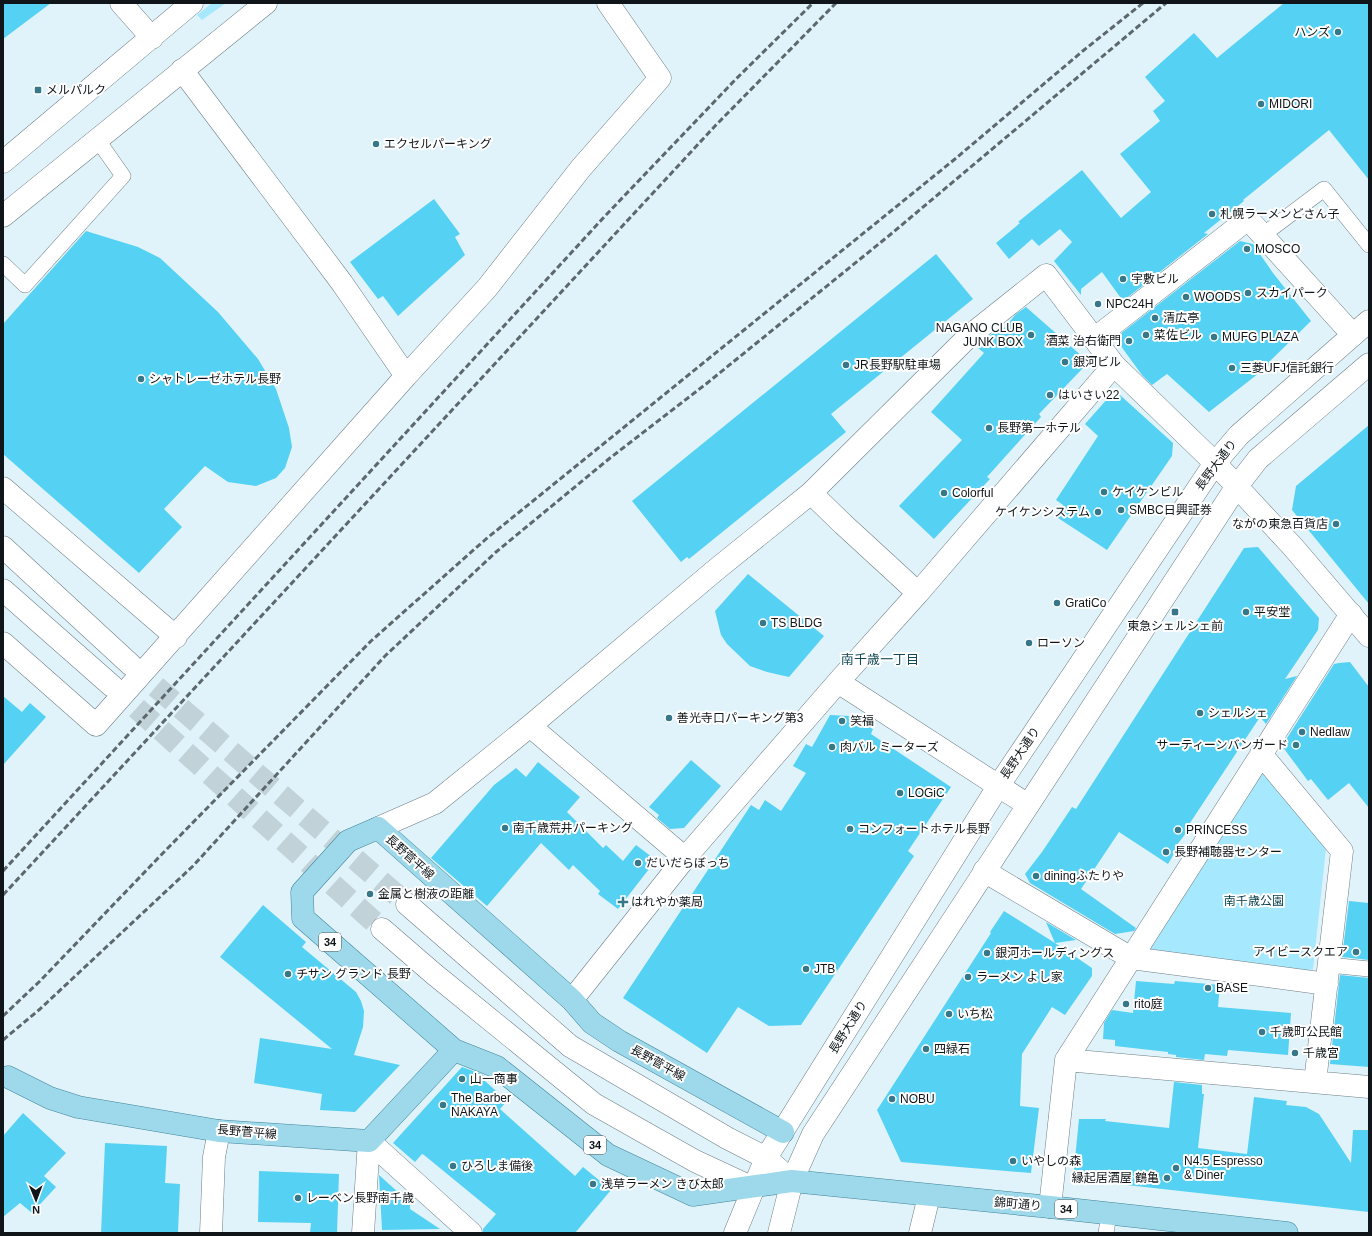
<svg xmlns="http://www.w3.org/2000/svg" width="1372" height="1236" viewBox="0 0 1372 1236" font-family="Helvetica,'Noto Sans JP',sans-serif">
  <style>
    .green { fill: #a6e8fd }
    .building { fill: #55d1f4 }
    .lines { fill: none; stroke-linecap: round; stroke-linejoin: round }
    .tertiary-tunnel { stroke: #c1d2d8; stroke-width: 22; stroke-dasharray: 22 11; stroke-linecap: butt }
    .service-casing { stroke: #6e7f85; stroke-width: 16 }
    .minor-casing { stroke: #6e7f85; stroke-width: 23 }
    .tertiary-casing { stroke: #6e7f85; stroke-width: 23 }
    .primary-casing { stroke: #408498; stroke-width: 23 }
    .service { stroke: #fff; stroke-width: 15 }
    .minor { stroke: #fff; stroke-width: 22 }
    .tertiary { stroke: #fff; stroke-width: 22 }
    .primary { stroke: #9dd9eb; stroke-width: 22 }
    .rail { stroke: #5d686d; stroke-width: 3; stroke-dasharray: 6 3; stroke-linecap: butt }
    .poi-dot { fill: #37778a; stroke: #fff; stroke-width: 1.5 }
    .labels { text-anchor: middle; stroke-width: 4; stroke-linejoin: round; paint-order: stroke }
    .shield { fill: #fff; stroke: #575b5d; stroke-width: 1 }
    .shield-label { font-size: 11px; font-weight: bold; fill: #0f1518 }
    .poi-label { font-size: 12px; fill: #0f1518; stroke: #fff; text-anchor: start }
    .street-label { font-size: 12px; fill: #0f1518; stroke: #fff }
    .park-label { font-size: 12px; fill: #06404e; stroke: #fff }
    .neighbourhood-label { font-size: 13px; fill: #124857; stroke: #fff }
  </style>
  <rect width="100%" height="100%" fill="#e0f3fa"/>
  <path class="green" d="M 212,3 L 226,3 L 202,20 L 197,15 Z
    M 1266,773 L 1326,848 L 1313,969 L 1298,973 L 1153,955 L 1147,944 L 1258,774 Z"/>
  <path class="building" d="M 3,3 L 51,3 L 3,39 Z
    M 1284,3 L 1369,3 L 1369,180 L 1329,130 L 1243,200 L 1244,201 L 1204,233 L 1208,234 L 1123,301 L 1102,272 L 1081,289 L 1081,295 L 1054,261 L 1072,242 L 1060,229 L 1039,246 L 1032,239 L 1009,259 L 996,243 L 1020,223 L 1018,222 L 1082,170 L 1121,218 L 1151,192 L 1120,154 L 1160,121 L 1153,111 L 1165,101 L 1145,77 L 1194,33 L 1217,58 Z
    M 434,199 L 460,234 L 455,237 L 465,255 L 398,316 L 383,296 L 378,299 L 350,262 Z
    M 86,231 L 138,247 L 160,258 L 218,312 L 258,359 L 276,389 L 289,428 L 292,447 L 285,468 L 276,478 L 256,486 L 228,482 L 205,466 L 164,509 L 182,527 L 139,573 L 3,454 L 3,324 Z
    M 1240,241 L 1253,244 L 1273,273 L 1311,321 L 1270,361 L 1272,363 L 1209,412 L 1167,374 L 1152,385 L 1142,375 L 1115,338 Z
    M 936,254 L 973,299 L 831,414 L 846,432 L 689,559 L 687,557 L 681,562 L 632,501 Z
    M 1026,307 L 1083,357 L 1083,368 L 1039,414 L 1041,417 L 987,477 L 990,479 L 934,539 L 899,506 L 962,440 L 931,412 L 984,353 L 977,347 L 980,343 L 997,330 L 1000,333 L 1016,314 Z
    M 1120,395 L 1173,443 L 1172,456 L 1107,550 L 1055,516 L 1063,505 L 1056,500 L 1098,436 L 1085,424 L 1109,397 Z
    M 1369,425 L 1369,604 L 1292,510 L 1296,486 Z
    M 1258,547 L 1319,618 L 1318,630 L 1285,679 L 1297,676 L 1266,724 L 1260,717 L 1188,826 L 1190,828 L 1176,846 L 1178,847 L 1168,864 L 1119,832 L 1081,889 L 1136,928 L 1134,931 L 1115,934 L 1030,883 L 1025,874 L 1042,852 L 1072,807 L 1076,809 L 1244,548 Z
    M 748,574 L 824,636 L 789,677 L 767,672 L 750,666 L 727,644 L 721,635 L 715,611 Z
    M 1350,662 L 1369,687 L 1369,808 L 1349,783 L 1328,800 L 1311,779 L 1308,781 L 1282,746 L 1334,664 L 1339,663 Z
    M 3,696 L 22,712 L 30,703 L 46,717 L 3,765 Z
    M 830,715 L 849,716 L 873,729 L 871,734 L 951,787 L 908,851 L 914,856 L 801,1025 L 769,1026 L 738,1007 L 707,1053 L 623,998 L 751,805 L 759,810 L 765,800 L 781,811 L 806,773 L 793,766 L 806,744 L 812,747 Z
    M 691,760 L 721,786 L 684,828 L 670,829 L 657,818 L 659,815 L 649,807 Z
    M 538,762 L 580,797 L 567,812 L 603,848 L 606,845 L 623,861 L 636,845 L 656,860 L 618,909 L 598,894 L 600,891 L 573,865 L 569,870 L 541,843 L 487,906 L 431,858 L 494,785 L 516,768 L 526,777 Z
    M 1349,901 L 1369,903 L 1369,960 L 1342,957 Z
    M 263,905 L 306,942 L 302,947 L 356,992 L 361,1001 L 364,1011 L 363,1027 L 354,1055 L 400,1065 L 355,1112 L 320,1110 L 322,1094 L 254,1083 L 260,1038 L 332,1049 L 220,957 Z
    M 1004,911 L 1055,943 L 1046,922 L 1076,940 L 1055,943 L 1092,968 L 1092,976 L 1065,1015 L 1052,1007 L 1022,1054 L 1020,1106 L 1039,1108 L 1031,1173 L 901,1162 L 877,1110 L 991,933 L 990,932 Z
    M 1340,975 L 1369,978 L 1369,1067 L 1330,1064 Z
    M 1136,981 L 1174,984 L 1175,981 L 1220,985 L 1218,1007 L 1291,1013 L 1288,1055 L 1228,1050 L 1227,1056 L 1205,1054 L 1204,1060 L 1176,1057 L 1176,1055 L 1168,1054 L 1168,1052 L 1115,1046 L 1115,1040 L 1103,1039 L 1104,1023 L 1112,1010 L 1133,1013 Z
    M 462,1067 L 482,1074 L 487,1079 L 485,1081 L 507,1101 L 500,1109 L 575,1176 L 583,1167 L 611,1190 L 575,1233 L 483,1233 L 483,1229 L 496,1214 L 424,1155 L 422,1154 L 415,1162 L 393,1143 Z
    M 1174,1082 L 1202,1085 L 1202,1094 L 1204,1094 L 1198,1148 L 1247,1154 L 1254,1097 L 1287,1101 L 1286,1105 L 1306,1107 L 1319,1114 L 1351,1163 L 1353,1130 L 1369,1130 L 1369,1212 L 1073,1179 L 1079,1119 L 1106,1119 L 1105,1121 L 1169,1128 Z
    M 23,1113 L 66,1153 L 44,1176 L 56,1187 L 32,1213 L 20,1203 L 3,1217 L 3,1136 Z
    M 105,1143 L 167,1146 L 165,1183 L 180,1184 L 178,1233 L 101,1233 Z
    M 259,1171 L 339,1174 L 337,1233 L 310,1233 L 311,1223 L 258,1222 Z
    M 379,1175 L 410,1203 L 410,1209 L 440,1229 L 382,1230 Z"/>
  <g class="lines">
    <path class="tertiary-tunnel" d="M 131,665 L 407,904
      M 112,686 L 382,929"/>
    <g class="service-casing">
      <path id="service" d="M 1263,235 L 1324,189 L 1369,245
        M 3,264 L 25,285 L 123,176 L 97,139
        M 1329,965 L 1369,969
        M 1106,1233 L 1109,1214"/>
    </g>
    <g class="minor-casing">
      <path id="minor" d="M 182,70 L 342,283 L 406,376 L 487,288 L 581,168 L 660,78 L 608,3
        M 1094,339 L 1248,219 L 1353,335
        M 3,488 L 176,637
        M 811,493 L 843,524 L 918,593
        M 3,643 L 96,725 L 406,376
        M 838,682 L 1028,805
        M 530,726 L 685,858
        M 1261,754 L 1342,851 L 1315,1082
        M 378,828 L 435,803 L 530,726 L 718,568 L 811,493 L 968,337 L 1046,275 L 1114,365 L 1215,463
        M 984,871 L 1131,958 L 1327,984
        M 572,1000 L 685,858 L 838,682 L 918,593 L 1114,365
        M 1066,1060 L 1369,1087
        M 369,1141 L 471,1233
        M 1050,1207 L 1066,1060 L 1351,614
        M 363,1233 L 369,1141
        M 920,1233 L 929,1196"/>
    </g>
    <g class="tertiary-casing">
      <path id="tertiary" d="M 121,3 L 152,38
        M 3,162 L 192,3
        M 3,216 L 266,3
        M 1215,463 L 1293,547 L 1369,636
        M 3,547 L 131,665
        M 3,590 L 112,686
        M 407,904 L 570,1046 L 727,1138 L 766,1158 L 792,1181
        M 382,929 L 434,974 L 594,1104 L 695,1161 L 753,1188
        M 211,1233 L 214,1157 L 219,1131
        M 735,1233 L 766,1158 L 999,785 L 1215,463 L 1239,435 L 1369,321
        M 779,1233 L 792,1181 L 813,1134 L 1237,486 L 1258,459 L 1369,364"/>
    </g>
    <g class="primary-casing">
      <path id="primary" d="M 8,1077 L 50,1098 L 78,1107 L 219,1131 L 369,1141 L 454,1050
        M 783,1132 L 619,1041 L 592,1023 L 572,1000 L 378,828 L 348,841 L 302,892 L 303,918 L 454,1050 L 497,1067 L 608,1155 L 693,1195 L 792,1181 L 1050,1207 L 1287,1233"/>
    </g>
    <use href="#service" class="service"/>
    <use href="#minor" class="minor"/>
    <use href="#tertiary" class="tertiary"/>
    <use href="#primary" class="primary"/>
    <path class="rail" d="M 3,871 L 605,216 L 736,79 L 813,3
      M 3,895 L 715,126 L 836,3
      M 3,1016 L 40,981 L 163,853 L 371,641 L 486,539 L 955,159 L 1084,50 L 1143,3
      M 3,1040 L 40,1009 L 193,866 L 385,656 L 496,552 L 610,458 L 706,384 L 891,234 L 1166,3"/>
  </g>
  <g class="poi-dot">
    <circle cx="1338" cy="32" r="4"/>
    <rect x="34" y="86" width="8" height="8" rx="2"/>
    <circle cx="1261" cy="104" r="4"/>
    <circle cx="376" cy="144" r="4"/>
    <circle cx="1212" cy="214" r="4"/>
    <circle cx="1247" cy="249" r="4"/>
    <circle cx="1123" cy="279" r="4"/>
    <circle cx="1248" cy="293" r="4"/>
    <circle cx="1186" cy="297" r="4"/>
    <circle cx="1098" cy="304" r="4"/>
    <circle cx="1155" cy="318" r="4"/>
    <circle cx="1031" cy="335" r="4"/>
    <circle cx="1146" cy="335" r="4"/>
    <circle cx="1214" cy="337" r="4"/>
    <circle cx="1129" cy="341" r="4"/>
    <circle cx="1065" cy="362" r="4"/>
    <circle cx="846" cy="365" r="4"/>
    <circle cx="1232" cy="368" r="4"/>
    <circle cx="141" cy="379" r="4"/>
    <circle cx="1050" cy="395" r="4"/>
    <circle cx="989" cy="428" r="4"/>
    <circle cx="1104" cy="492" r="4"/>
    <circle cx="944" cy="493" r="4"/>
    <circle cx="1121" cy="510" r="4"/>
    <circle cx="1098" cy="512" r="4"/>
    <circle cx="1336" cy="524" r="4"/>
    <circle cx="1057" cy="603" r="4"/>
    <rect x="1171" y="608" width="8" height="8" rx="2"/>
    <circle cx="1246" cy="612" r="4"/>
    <circle cx="763" cy="623" r="4"/>
    <circle cx="1029" cy="643" r="4"/>
    <circle cx="1200" cy="713" r="4"/>
    <circle cx="669" cy="718" r="4"/>
    <circle cx="842" cy="721" r="4"/>
    <circle cx="1302" cy="732" r="4"/>
    <circle cx="1296" cy="745" r="4"/>
    <circle cx="832" cy="747" r="4"/>
    <circle cx="900" cy="793" r="4"/>
    <circle cx="505" cy="828" r="4"/>
    <circle cx="850" cy="829" r="4"/>
    <circle cx="1178" cy="830" r="4"/>
    <circle cx="1166" cy="852" r="4"/>
    <circle cx="638" cy="863" r="4"/>
    <circle cx="1036" cy="876" r="4"/>
    <circle cx="370" cy="894" r="4"/>
    <path d="M621 896h4v4h4v4h-4v4h-4v-4h-4v-4h4z"/>
    <circle cx="1356" cy="952" r="4"/>
    <circle cx="987" cy="953" r="4"/>
    <circle cx="806" cy="969" r="4"/>
    <circle cx="288" cy="974" r="4"/>
    <circle cx="968" cy="977" r="4"/>
    <circle cx="1208" cy="988" r="4"/>
    <circle cx="1126" cy="1004" r="4"/>
    <circle cx="949" cy="1014" r="4"/>
    <circle cx="1262" cy="1032" r="4"/>
    <circle cx="926" cy="1049" r="4"/>
    <circle cx="1295" cy="1053" r="4"/>
    <circle cx="462" cy="1079" r="4"/>
    <circle cx="892" cy="1099" r="4"/>
    <circle cx="443" cy="1105" r="4"/>
    <circle cx="1013" cy="1161" r="4"/>
    <circle cx="453" cy="1166" r="4"/>
    <circle cx="1176" cy="1168" r="4"/>
    <circle cx="1167" cy="1178" r="4"/>
    <circle cx="593" cy="1184" r="4"/>
    <circle cx="298" cy="1198" r="4"/>
  </g>
  <g class="labels">
    <g class="shield">
      <rect x="319" y="933" width="22" height="18" rx="3"/>
      <rect x="584" y="1136" width="22" height="18" rx="3"/>
      <rect x="1055" y="1200" width="22" height="18" rx="3"/>
    </g>
    <g class="shield-label">
      <text x="330" y="946">34</text>
      <text x="595" y="1149">34</text>
      <text x="1066" y="1213">34</text>
    </g>
    <g class="poi-label">
      <text x="1330" y="36" text-anchor="end">ハンズ</text>
      <text x="46" y="94">メルパルク</text>
      <text x="1269" y="108">MIDORI</text>
      <text x="384" y="148">エクセルパーキング</text>
      <text x="1220" y="218">札幌ラーメンどさん子</text>
      <text x="1255" y="253">MOSCO</text>
      <text x="1131" y="283">宇敷ビル</text>
      <text x="1256" y="297">スカイパーク</text>
      <text x="1194" y="301">WOODS</text>
      <text x="1106" y="308">NPC24H</text>
      <text x="1163" y="322">清広亭</text>
      <text x="1023" y="332" text-anchor="end">NAGANO CLUB<tspan x="1023" dy="14">JUNK BOX</tspan></text>
      <text x="1154" y="339">菜佐ビル</text>
      <text x="1222" y="341">MUFG PLAZA</text>
      <text x="1121" y="345" text-anchor="end">酒菜 治右衛門</text>
      <text x="1073" y="366">銀河ビル</text>
      <text x="854" y="369">JR長野駅駐車場</text>
      <text x="1240" y="372">三菱UFJ信託銀行</text>
      <text x="149" y="383">シャトレーゼホテル長野</text>
      <text x="1058" y="399">はいさい22</text>
      <text x="997" y="432">長野第一ホテル</text>
      <text x="1112" y="496">ケイケンビル</text>
      <text x="952" y="497">Colorful</text>
      <text x="1129" y="514">SMBC日興証券</text>
      <text x="1090" y="516" text-anchor="end">ケイケンシステム</text>
      <text x="1328" y="528" text-anchor="end">ながの東急百貨店</text>
      <text x="1065" y="607">GratiCo</text>
      <text x="1254" y="616">平安堂</text>
      <text x="771" y="627">TS BLDG</text>
      <text x="1175" y="630" text-anchor="middle">東急シェルシェ前</text>
      <text x="1037" y="647">ローソン</text>
      <text x="1208" y="717">シェルシェ</text>
      <text x="677" y="722">善光寺口パーキング第3</text>
      <text x="850" y="725">笑福</text>
      <text x="1310" y="736">Nedlaw</text>
      <text x="1288" y="749" text-anchor="end">サーティーンバンガード</text>
      <text x="840" y="751">肉バル ミーターズ</text>
      <text x="908" y="797">LOGiC</text>
      <text x="513" y="832">南千歳荒井パーキング</text>
      <text x="858" y="833">コンフォートホテル長野</text>
      <text x="1186" y="834">PRINCESS</text>
      <text x="1174" y="856">長野補聴器センター</text>
      <text x="646" y="867">だいだらぼっち</text>
      <text x="1044" y="880">diningふたりや</text>
      <text x="378" y="898">金属と樹液の距離</text>
      <text x="631" y="906">はれやか薬局</text>
      <text x="1348" y="956" text-anchor="end">アイビースクエア</text>
      <text x="995" y="957">銀河ホールディングス</text>
      <text x="814" y="973">JTB</text>
      <text x="296" y="978">チサン グランド 長野</text>
      <text x="976" y="981">ラーメン よし家</text>
      <text x="1216" y="992">BASE</text>
      <text x="1134" y="1008">rito庭</text>
      <text x="957" y="1018">いち松</text>
      <text x="1270" y="1036">千歳町公民館</text>
      <text x="934" y="1053">四緑石</text>
      <text x="1303" y="1057">千歳宮</text>
      <text x="470" y="1083">山一商事</text>
      <text x="451" y="1102">The Barber<tspan x="451" dy="14">NAKAYA</tspan></text>
      <text x="900" y="1103">NOBU</text>
      <text x="1021" y="1165">いやしの森</text>
      <text x="1184" y="1165">N4.5 Espresso<tspan x="1184" dy="14">&amp; Diner</tspan></text>
      <text x="461" y="1170">ひろしま備後</text>
      <text x="1159" y="1182" text-anchor="end">縁起居酒屋 鶴亀</text>
      <text x="601" y="1188">浅草ラーメン きび太郎</text>
      <text x="306" y="1202">レーベン長野南千歳</text>
    </g>
    <g class="street-label">
      <text transform="translate(1216 465) rotate(-53)" y="4">長野大通り</text>
      <text transform="translate(1020 753) rotate(-56)" y="4">長野大通り</text>
      <text transform="translate(410 857) rotate(42)" y="4">長野菅平線</text>
      <text transform="translate(848 1027) rotate(-58)" y="4">長野大通り</text>
      <text transform="translate(658 1063) rotate(29)" y="4">長野菅平線</text>
      <text transform="translate(247 1132) rotate(5)" y="4">長野菅平線</text>
      <text transform="translate(1018 1204) rotate(5)" y="4">錦町通り</text>
    </g>
    <g class="park-label">
      <text x="1254" y="905">南千歳公園</text>
    </g>
    <g class="neighbourhood-label">
      <text x="880" y="664">南千歳一丁目</text>
    </g>
  </g>
  <rect width="1372" height="1236" fill="none" stroke="#0f1518" stroke-width="8"/>
  <g transform="translate(36 1200) rotate(179)" stroke="#ffffff" stroke-width="3" paint-order="stroke">
  <path d="M0-3L7 15L0 10L-7 15Z" fill="#0f1518"/>
  <text y="-6" font-size="11" font-weight="bold" text-anchor="middle" fill="#0f1518">N</text>
  </g>
</svg>
